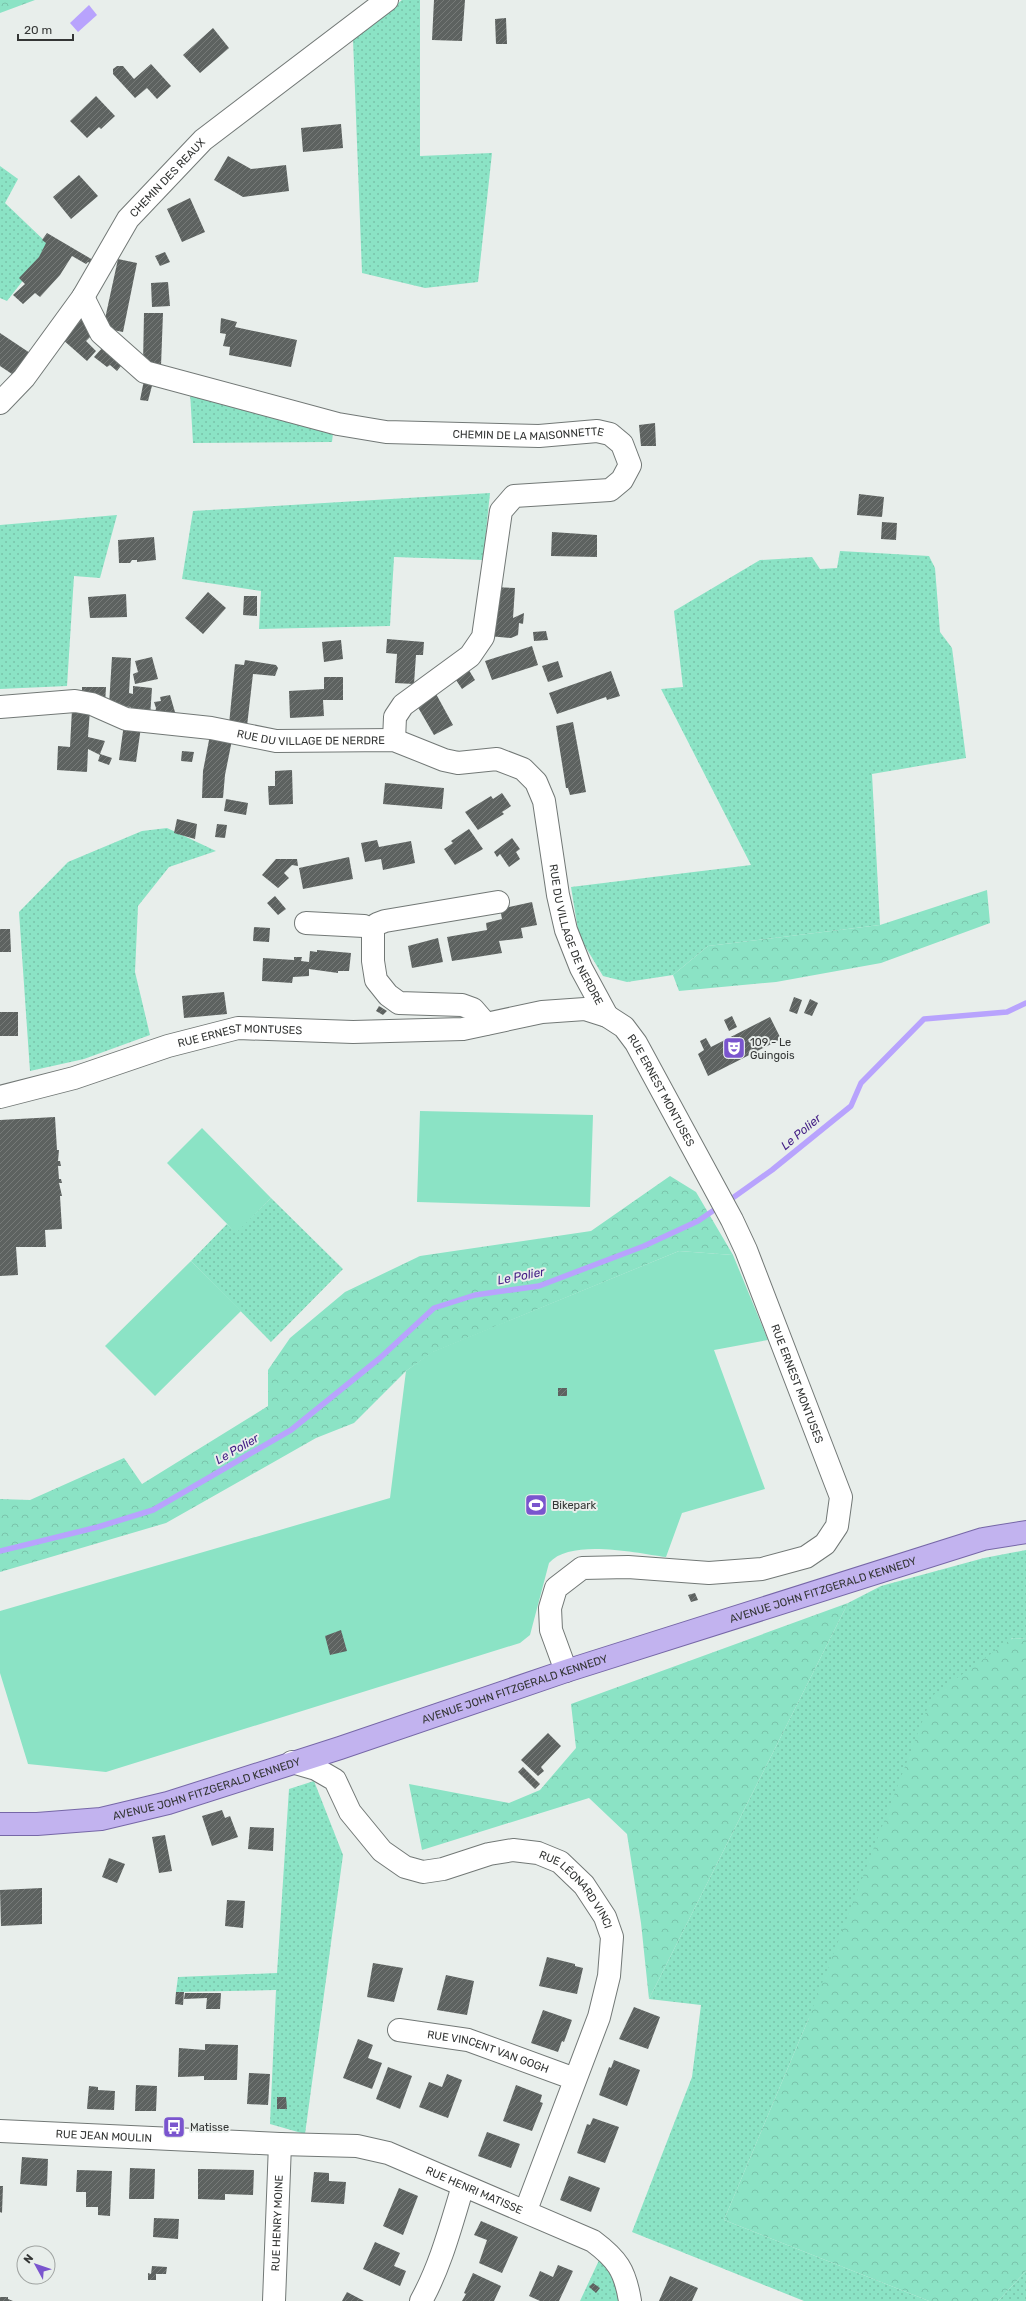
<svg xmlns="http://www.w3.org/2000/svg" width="1026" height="2301" viewBox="0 0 1026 2301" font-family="Rubik,sans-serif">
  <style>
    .green { fill: url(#green-dots) }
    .forest { fill: url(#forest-crowns) }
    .pitch { fill: #8be3c5 }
    .water { fill: #b8a3fd }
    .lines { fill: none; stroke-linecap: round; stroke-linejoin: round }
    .stream { stroke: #b8a3fd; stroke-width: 5.5 }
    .building { fill: url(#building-hatch) }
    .street-casing { stroke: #727876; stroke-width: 24 }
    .secondary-casing { stroke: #727876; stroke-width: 24 }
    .primary-casing { stroke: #7667a7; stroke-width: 24 }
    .street { stroke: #fff; stroke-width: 22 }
    .secondary { stroke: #fff; stroke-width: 22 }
    .primary { stroke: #c2b3ef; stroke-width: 22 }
    .labels { text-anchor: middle; stroke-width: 4; stroke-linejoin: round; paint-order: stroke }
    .street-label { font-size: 11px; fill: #343635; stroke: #e8eeeb }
    .poi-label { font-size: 11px; fill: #343635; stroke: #e8eeeb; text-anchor: start }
    .water-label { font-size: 12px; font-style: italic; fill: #452086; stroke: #e8eeeb }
  </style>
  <defs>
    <pattern id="green-dots" width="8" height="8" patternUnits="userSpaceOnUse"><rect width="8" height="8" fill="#8be3c5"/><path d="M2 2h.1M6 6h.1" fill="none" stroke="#79c3aa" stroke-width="1.8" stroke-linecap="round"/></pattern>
    <pattern id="forest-crowns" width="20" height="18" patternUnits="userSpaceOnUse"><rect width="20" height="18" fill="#8be3c5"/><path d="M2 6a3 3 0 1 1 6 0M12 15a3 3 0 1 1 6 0" fill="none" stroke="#79c3aa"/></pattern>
    <pattern id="building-hatch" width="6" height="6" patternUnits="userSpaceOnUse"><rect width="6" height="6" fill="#5d6260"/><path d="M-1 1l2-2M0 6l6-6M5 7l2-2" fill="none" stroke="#767a78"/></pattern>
  </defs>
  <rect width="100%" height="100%" fill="#e8eeeb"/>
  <path class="green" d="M 402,0 L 420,0 L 420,156 L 492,153 L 478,282 L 425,288 L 362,273 L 353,39 Z
    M 0,166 L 18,179 L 5,203 L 50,246 L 7,301 L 0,298 Z
    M 190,392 L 333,433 L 332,442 L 193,443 Z
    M 490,493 L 483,560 L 394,557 L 390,626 L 259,629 L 261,591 L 182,579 L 193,511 Z
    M 117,515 L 100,578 L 74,576 L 67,686 L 0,689 L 0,525 Z
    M 840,551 L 929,556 L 935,568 L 940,632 L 952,648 L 966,758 L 872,774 L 880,925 L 708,946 L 673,975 L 627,982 L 603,976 L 579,936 L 571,887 L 751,865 L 661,689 L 683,687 L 674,611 L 760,560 L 812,557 L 820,569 L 837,568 Z
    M 167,828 L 216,851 L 169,867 L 138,906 L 135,972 L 150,1035 L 84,1059 L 30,1071 L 19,912 L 68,862 L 142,831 Z
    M 271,1198 L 343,1269 L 271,1342 L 191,1261 L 227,1224 L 236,1232 Z
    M 1026,1550 L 1026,1639 L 1012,1638 L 808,2020 L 724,2220 L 929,2301 L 804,2301 L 632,2232 L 692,2077 L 701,2005 L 649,1999 L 848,1603 L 881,1586 L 984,1558 Z
    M 314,1781 L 343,1855 L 305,2134 L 270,2124 L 276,1990 L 176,1992 L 178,1977 L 277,1973 L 289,1789 Z
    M 601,2256 L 613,2272 L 622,2301 L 580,2301 Z
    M 1026,2271 L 1026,2301 L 998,2301 Z"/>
  <path class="forest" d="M 0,0 L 35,0 L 0,13 Z
    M 987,890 L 990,923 L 881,963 L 776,982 L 679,991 L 673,975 L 708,946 L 880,925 Z
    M 670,1176 L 696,1192 L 733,1255 L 679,1251 L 433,1352 L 406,1371 L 354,1423 L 316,1438 L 166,1523 L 0,1572 L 0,1499 L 30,1500 L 124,1458 L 142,1484 L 268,1406 L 268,1370 L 290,1338 L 345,1292 L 420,1256 L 591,1231 Z
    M 848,1603 L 649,1999 L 641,1923 L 627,1834 L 589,1798 L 422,1850 L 409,1784 L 509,1803 L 540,1790 L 576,1748 L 571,1704 Z
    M 1013,1638 L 1026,1639 L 1026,2271 L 998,2301 L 929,2301 L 724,2220 L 808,2020 L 932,1696 Z"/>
  <path class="pitch" d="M 420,1111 L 593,1115 L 590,1207 L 417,1202 Z
    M 202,1128 L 271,1198 L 236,1233 L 167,1163 Z
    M 679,1251 L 733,1255 L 768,1340 L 714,1350 L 765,1489 L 682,1513 L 666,1557 C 637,1553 570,1538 549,1563 L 530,1635 L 520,1643 L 106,1772 L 28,1764 L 0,1673 L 0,1611 L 390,1498 L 406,1371 L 432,1352 Z
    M 191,1261 L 241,1311 L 155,1396 L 105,1346 Z"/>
  <path class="water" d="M 89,5 L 97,15 L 78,32 L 70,23 Z"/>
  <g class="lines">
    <path class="stream" d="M 727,1202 L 772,1170 L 851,1106 L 861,1083 L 924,1019 L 1007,1012 L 1026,1003
      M 0,1551 L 98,1527 L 153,1510 L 291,1430 L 380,1358 L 434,1308 L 475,1295 L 539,1286 L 644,1246 L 698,1221 L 720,1206"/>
  </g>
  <path class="building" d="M 434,0 L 465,0 L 462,41 L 432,40 Z
    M 506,18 L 507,44 L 496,44 L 495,19 Z
    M 213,28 L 229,48 L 200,73 L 183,55 Z
    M 151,64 L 171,86 L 157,99 L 147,88 L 135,98 L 113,74 L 113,69 L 117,66 L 123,66 L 134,79 Z
    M 96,96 L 115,116 L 101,129 L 99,127 L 87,138 L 70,121 Z
    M 341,124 L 343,148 L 303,152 L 301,128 Z
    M 228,156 L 251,169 L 286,165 L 289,191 L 243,197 L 214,180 Z
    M 79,175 L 98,196 L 71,219 L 53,197 Z
    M 190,198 L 205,232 L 182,242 L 167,209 Z
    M 47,233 L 93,260 L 90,263 L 88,262 L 86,264 L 72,256 L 60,275 L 40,297 L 35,293 L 23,304 L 13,295 L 25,284 L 19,278 L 39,257 L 46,243 L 42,240 Z
    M 165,252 L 170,262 L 160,266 L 155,256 Z
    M 118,259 L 137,263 L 123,332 L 103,328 Z
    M 168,282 L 170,306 L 152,307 L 151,283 Z
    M 144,313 L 163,313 L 161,366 L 143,364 Z
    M 81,318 L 92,335 L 86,341 L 96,351 L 87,361 L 62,339 Z
    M 221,318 L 237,322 L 235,327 L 297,340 L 291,367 L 229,355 L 230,347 L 223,346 L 226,334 L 220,333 Z
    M 0,333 L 30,353 L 15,376 L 0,366 Z
    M 104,346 L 124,362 L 117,371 L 110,365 L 107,367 L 94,357 Z
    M 144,380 L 153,382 L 148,401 L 140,400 Z
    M 655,423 L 656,446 L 641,446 L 639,425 Z
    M 859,494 L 884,497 L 882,517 L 857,515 Z
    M 882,522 L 897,523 L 896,540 L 881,539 Z
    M 552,532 L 597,535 L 597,557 L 551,556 Z
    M 154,537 L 156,560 L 137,562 L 137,560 L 132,560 L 130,563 L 119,563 L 118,540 Z
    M 494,587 L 515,588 L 513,618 L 524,613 L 523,624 L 519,623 L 518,635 L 511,638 L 488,636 Z
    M 208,592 L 226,608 L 203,634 L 185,618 Z
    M 126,594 L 127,617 L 90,618 L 88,597 Z
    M 244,596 L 257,596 L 257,616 L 243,615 Z
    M 546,631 L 548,640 L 534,641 L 533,632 Z
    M 387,639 L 424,642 L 423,655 L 416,655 L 414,684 L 395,683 L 397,654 L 386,653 Z
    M 341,640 L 343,659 L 324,662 L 322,642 Z
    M 532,646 L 538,665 L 492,680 L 485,661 Z
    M 112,657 L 131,658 L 129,693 L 133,694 L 133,686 L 152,688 L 150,717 L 131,715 L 131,707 L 109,705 Z
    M 152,657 L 158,679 L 135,684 L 133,674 L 138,672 L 135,661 Z
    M 245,660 L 276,665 L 278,668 L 275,676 L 253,674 L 247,726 L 229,724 L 235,664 L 244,665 Z
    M 558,661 L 563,677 L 548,682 L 542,666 Z
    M 467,667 L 475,680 L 462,689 L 454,677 Z
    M 611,671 L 620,696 L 607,700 L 606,697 L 557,714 L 549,693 Z
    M 324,677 L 343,677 L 343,700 L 323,700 L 324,716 L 290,718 L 289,691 L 324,689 Z
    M 82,687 L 106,687 L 105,704 L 82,697 Z
    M 435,692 L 453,725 L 434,735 L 416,704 Z
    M 170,695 L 177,719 L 154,717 L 156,708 L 154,702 L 161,701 L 160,697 Z
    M 72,709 L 90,710 L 88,737 L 105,741 L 100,754 L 112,758 L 109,765 L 98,761 L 100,755 L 88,749 L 87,772 L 57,770 L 58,746 L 70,747 Z
    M 573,722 L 586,792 L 570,795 L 568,788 L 566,788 L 556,726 Z
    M 124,724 L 141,727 L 136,762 L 119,760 Z
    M 210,735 L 232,740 L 225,775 L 223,798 L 202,798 L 203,771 Z
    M 182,751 L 194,752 L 192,762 L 181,761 Z
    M 292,770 L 293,804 L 269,805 L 268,786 L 275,786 L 275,771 Z
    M 385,783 L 444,788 L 442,809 L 383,804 Z
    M 502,793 L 511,806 L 502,812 L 504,814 L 478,830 L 465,812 L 491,796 L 493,799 Z
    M 226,799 L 248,803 L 246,815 L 224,811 Z
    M 177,819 L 197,824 L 195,839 L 174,833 Z
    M 217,824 L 227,825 L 225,838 L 215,837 Z
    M 469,829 L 483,849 L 455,865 L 444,849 L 453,843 L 451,841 Z
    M 512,838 L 520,849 L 516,852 L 520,859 L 509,867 L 500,854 L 497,857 L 494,852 Z
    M 377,840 L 379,847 L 411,841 L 415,863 L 383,870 L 381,859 L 365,862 L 361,843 Z
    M 349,857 L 353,879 L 303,889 L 299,868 Z
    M 276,859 L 297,859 L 298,866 L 292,865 L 284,873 L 289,878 L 278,888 L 262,875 Z
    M 275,896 L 286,909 L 278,915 L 267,903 Z
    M 532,902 L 537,925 L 521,928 L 523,938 L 499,941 L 502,953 L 452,961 L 447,937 L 487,930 L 486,923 L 502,919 L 500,909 Z
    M 254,927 L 270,928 L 269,942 L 253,941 Z
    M 0,929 L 10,929 L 11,952 L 0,952 Z
    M 438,938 L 443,962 L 412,968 L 408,946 Z
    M 317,950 L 351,953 L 349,971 L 338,971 L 338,973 L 309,969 L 309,976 L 293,977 L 292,983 L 262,981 L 263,958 L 294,960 L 294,957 L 302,957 L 301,961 L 309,962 L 310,951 L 317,952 Z
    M 224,992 L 227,1014 L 184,1018 L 182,996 Z
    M 794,997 L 802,1000 L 797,1014 L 789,1011 Z
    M 810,999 L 818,1003 L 812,1016 L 804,1013 Z
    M 379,1006 L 387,1011 L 383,1015 L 376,1011 Z
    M 0,1012 L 18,1012 L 18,1036 L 0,1036 Z
    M 732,1016 L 737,1027 L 729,1031 L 724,1020 Z
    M 770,1017 L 781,1039 L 708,1076 L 698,1054 L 704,1050 L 700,1041 L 706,1038 L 711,1047 Z
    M 55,1117 L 57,1150 L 59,1150 L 58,1161 L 60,1161 L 61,1166 L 58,1166 L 59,1179 L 61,1179 L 62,1183 L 59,1183 L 62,1196 L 60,1196 L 62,1229 L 45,1230 L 46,1247 L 16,1247 L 18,1275 L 0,1276 L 0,1120 Z
    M 558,1388 L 567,1388 L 567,1396 L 558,1396 Z
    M 695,1593 L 698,1600 L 691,1602 L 688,1595 Z
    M 341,1630 L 347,1651 L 330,1655 L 325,1636 Z
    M 548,1733 L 561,1746 L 541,1767 L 544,1771 L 538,1776 L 521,1760 Z
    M 523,1767 L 540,1784 L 535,1789 L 518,1772 Z
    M 222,1810 L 225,1818 L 230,1816 L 238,1837 L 212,1846 L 202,1816 Z
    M 250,1827 L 274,1828 L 273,1851 L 248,1849 Z
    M 165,1835 L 172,1871 L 159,1873 L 152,1837 Z
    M 109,1858 L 125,1864 L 117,1883 L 102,1877 Z
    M 42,1888 L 42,1924 L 1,1926 L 0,1890 Z
    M 227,1900 L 245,1901 L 243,1928 L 225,1926 Z
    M 547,1957 L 575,1964 L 575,1966 L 583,1968 L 577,1994 L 539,1986 Z
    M 373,1963 L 403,1968 L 394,2002 L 367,1997 Z
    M 446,1975 L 474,1981 L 467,2015 L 437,2010 Z
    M 176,1992 L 184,1992 L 183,2005 L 175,2004 Z
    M 185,1993 L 221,1993 L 220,2009 L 206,2009 L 207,1998 L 184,1999 Z
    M 634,2007 L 660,2017 L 648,2049 L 619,2039 Z
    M 543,2010 L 572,2020 L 564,2042 L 562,2041 L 558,2052 L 531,2043 Z
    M 358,2039 L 373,2045 L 368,2058 L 382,2063 L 372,2089 L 343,2078 Z
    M 205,2044 L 238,2045 L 237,2080 L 204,2080 L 204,2076 L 178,2077 L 179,2048 L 205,2050 Z
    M 614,2060 L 640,2070 L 627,2106 L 599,2095 L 609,2067 L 611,2068 Z
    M 388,2067 L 412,2076 L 400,2109 L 376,2099 Z
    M 249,2073 L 270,2074 L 268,2105 L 247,2104 Z
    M 447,2074 L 462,2080 L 448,2118 L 419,2107 L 429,2082 L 442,2087 Z
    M 136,2085 L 157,2086 L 156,2111 L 135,2111 Z
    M 516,2085 L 542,2095 L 540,2102 L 543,2103 L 532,2131 L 503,2121 Z
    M 89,2086 L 98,2087 L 98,2090 L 115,2091 L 114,2110 L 87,2109 Z
    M 277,2097 L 286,2097 L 287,2109 L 277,2109 Z
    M 593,2118 L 619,2127 L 605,2163 L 577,2153 L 587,2124 L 590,2125 Z
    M 487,2132 L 520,2144 L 511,2168 L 478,2156 Z
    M 22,2157 L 48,2159 L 47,2186 L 20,2184 Z
    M 130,2168 L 155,2169 L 154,2199 L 129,2199 Z
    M 198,2169 L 254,2170 L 253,2195 L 225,2194 L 225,2200 L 198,2199 Z
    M 77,2170 L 112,2171 L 110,2216 L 98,2215 L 98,2207 L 86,2207 L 86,2192 L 76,2192 Z
    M 314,2172 L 329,2173 L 329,2181 L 346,2182 L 344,2204 L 311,2202 Z
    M 569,2176 L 600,2188 L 591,2212 L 560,2200 Z
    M 0,2186 L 3,2186 L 2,2213 L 0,2212 Z
    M 399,2188 L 418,2196 L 403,2235 L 383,2226 Z
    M 154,2218 L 179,2219 L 178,2239 L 153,2237 Z
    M 481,2221 L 518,2237 L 502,2273 L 479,2263 L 487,2240 L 474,2235 Z
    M 375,2242 L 400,2253 L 394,2266 L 406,2271 L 400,2286 L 363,2269 Z
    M 558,2265 L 573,2271 L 559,2301 L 540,2301 L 529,2296 L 540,2271 L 553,2277 Z
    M 152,2266 L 167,2267 L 166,2274 L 156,2274 L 156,2280 L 148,2280 L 148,2273 L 151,2274 Z
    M 473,2273 L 501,2286 L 494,2301 L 462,2301 L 466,2294 L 464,2293 Z
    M 670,2276 L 698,2288 L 692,2301 L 659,2301 Z
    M 593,2283 L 600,2288 L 596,2293 L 589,2287 Z
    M 347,2292 L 364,2301 L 342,2301 Z
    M 0,2297 L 8,2297 L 8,2299 L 13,2301 L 0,2301 Z"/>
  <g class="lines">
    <g class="street-casing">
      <g id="street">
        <path id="s1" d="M 83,297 L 101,333 L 145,372 L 338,424 L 386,432 L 539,436 L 597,431 L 610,434 L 622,444 L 630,465 L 622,480 L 610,490 L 514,496 L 501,511 L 483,637 L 470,656 L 403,705 L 395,717 L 394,740"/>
        <path id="s2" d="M 0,403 L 24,378 L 83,297 L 128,219 L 203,140 L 387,0"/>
        <path id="s3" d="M 0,707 L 75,701 L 92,704 L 126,719 L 211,728 L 276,741 L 394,740 L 444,760 L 458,763 L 497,759 L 523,769 L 536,782 L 544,801 L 558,895 L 566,930 L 581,968 L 607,1016"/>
        <path d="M 306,923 L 364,926 L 373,930"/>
        <path d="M 486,1024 L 473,1009 L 462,1005 L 399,1003 L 388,995 L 376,980 L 373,961 L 373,930 L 377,924 L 385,921 L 498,902"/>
        <path id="s4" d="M 292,1762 L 316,1769 L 335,1780 L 350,1812 L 382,1851 L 405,1867 L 423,1872 L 443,1869 L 489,1854 L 513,1850 L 538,1853 L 560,1862 L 584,1885 L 605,1917 L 612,1937 L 609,1976 L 599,2017 L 526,2210"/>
        <path id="s5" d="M 399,2030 L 468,2040 L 575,2079"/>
        <path id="s6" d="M 0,2131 L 280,2144 L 357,2146 L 388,2153 L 593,2241 C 617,2259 625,2270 630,2301"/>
        <path id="s7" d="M 274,2301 L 280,2144"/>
        <path d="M 421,2301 C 441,2265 451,2225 463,2186"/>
      </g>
    </g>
    <g class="secondary-casing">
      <g id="secondary">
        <path id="s8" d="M 0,1097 L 74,1078 L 168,1046 L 238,1028 L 353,1032 L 463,1029 L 542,1012 L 585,1009 L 607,1016 L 624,1027 L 636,1043 L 732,1220 L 746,1250 L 841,1497 L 837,1526 L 825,1544 L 806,1557 L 762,1569 L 709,1573 L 628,1567 L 582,1568 L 556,1588 L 550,1608 L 551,1630 L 566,1671"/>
      </g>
    </g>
    <g class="primary-casing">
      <g id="primary">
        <path id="s9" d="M 0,1824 L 37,1824 L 101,1819 L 168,1803 L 340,1748 L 566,1671 L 983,1539 L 1026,1532"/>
      </g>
    </g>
    <use href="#street" class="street"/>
    <use href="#secondary" class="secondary"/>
    <use href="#primary" class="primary"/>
  </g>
  <defs>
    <g id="theatre-square" transform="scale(1.15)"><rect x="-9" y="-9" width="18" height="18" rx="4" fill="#7a55ce" stroke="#e8eeeb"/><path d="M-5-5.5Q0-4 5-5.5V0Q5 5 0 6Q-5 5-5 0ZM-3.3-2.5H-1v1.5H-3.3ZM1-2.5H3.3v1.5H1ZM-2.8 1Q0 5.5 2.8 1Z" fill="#fff"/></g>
    <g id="stadium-square" transform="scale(1.15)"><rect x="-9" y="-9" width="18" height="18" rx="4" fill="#7a55ce" stroke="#e8eeeb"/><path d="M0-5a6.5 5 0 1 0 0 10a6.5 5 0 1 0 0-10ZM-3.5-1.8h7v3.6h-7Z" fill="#fff"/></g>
    <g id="bus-square" transform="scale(1.15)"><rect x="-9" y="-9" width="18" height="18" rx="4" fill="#7a55ce" stroke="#e8eeeb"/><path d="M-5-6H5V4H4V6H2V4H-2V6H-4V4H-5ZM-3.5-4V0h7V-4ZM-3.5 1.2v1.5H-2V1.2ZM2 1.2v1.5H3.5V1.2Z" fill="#fff"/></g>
  </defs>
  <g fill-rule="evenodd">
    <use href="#theatre-square" x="734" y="1048"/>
    <use href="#stadium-square" x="536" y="1505"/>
    <use href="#bus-square" x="174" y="2127"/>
  </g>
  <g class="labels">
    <g class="street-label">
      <text dy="4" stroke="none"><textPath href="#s2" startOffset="282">CHEMIN DES REAUX</textPath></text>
      <text dy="4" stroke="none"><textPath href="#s1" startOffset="490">CHEMIN DE LA MAISONNETTE</textPath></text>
      <text dy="4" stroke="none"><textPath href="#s3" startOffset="316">RUE DU VILLAGE DE NERDRE</textPath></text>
      <text dy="4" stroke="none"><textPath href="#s3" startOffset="712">RUE DU VILLAGE DE NERDRE</textPath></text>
      <text dy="4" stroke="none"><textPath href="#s8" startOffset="249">RUE ERNEST MONTUSES</textPath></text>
      <text dy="4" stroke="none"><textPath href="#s8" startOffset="714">RUE ERNEST MONTUSES</textPath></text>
      <text dy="4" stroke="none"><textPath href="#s8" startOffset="1038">RUE ERNEST MONTUSES</textPath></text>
      <text dy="4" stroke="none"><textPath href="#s9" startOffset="859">AVENUE JOHN FITZGERALD KENNEDY</textPath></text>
      <text dy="4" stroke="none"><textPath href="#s9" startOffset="535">AVENUE JOHN FITZGERALD KENNEDY</textPath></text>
      <text dy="4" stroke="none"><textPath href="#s9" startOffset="211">AVENUE JOHN FITZGERALD KENNEDY</textPath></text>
      <text dy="4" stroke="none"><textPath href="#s4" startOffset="352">RUE LÉONARD VINCI</textPath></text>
      <text dy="4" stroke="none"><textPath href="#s5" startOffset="92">RUE VINCENT VAN GOGH</textPath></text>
      <text dy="4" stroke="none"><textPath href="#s6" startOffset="104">RUE JEAN MOULIN</textPath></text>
      <text dy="4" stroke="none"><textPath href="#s6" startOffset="483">RUE HENRI MATISSE</textPath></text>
      <text dy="4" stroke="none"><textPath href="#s7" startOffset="78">RUE HENRY MOINE</textPath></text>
    </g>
    <g class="poi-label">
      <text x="750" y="1046">109 - Le<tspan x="750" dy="13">Guingois</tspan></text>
      <text x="552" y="1509">Bikepark</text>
      <text x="190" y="2131">Matisse</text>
    </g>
    <g class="water-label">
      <text transform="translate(801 1132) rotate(-40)" y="4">Le Polier</text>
      <text transform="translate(521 1276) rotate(-11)" y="4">Le Polier</text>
      <text transform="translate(237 1449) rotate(-30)" y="4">Le Polier</text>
    </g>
  </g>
  <g transform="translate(36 2265) rotate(310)"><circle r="19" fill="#e8eeeb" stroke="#a0a4a2"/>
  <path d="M0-3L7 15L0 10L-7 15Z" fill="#7a55ce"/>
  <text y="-6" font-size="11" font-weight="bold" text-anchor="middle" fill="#343635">N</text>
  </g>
  <path d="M18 34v6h55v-6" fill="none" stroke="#343635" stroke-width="2"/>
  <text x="24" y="34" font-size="12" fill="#343635" stroke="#e8eeeb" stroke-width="3" paint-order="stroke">20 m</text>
</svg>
